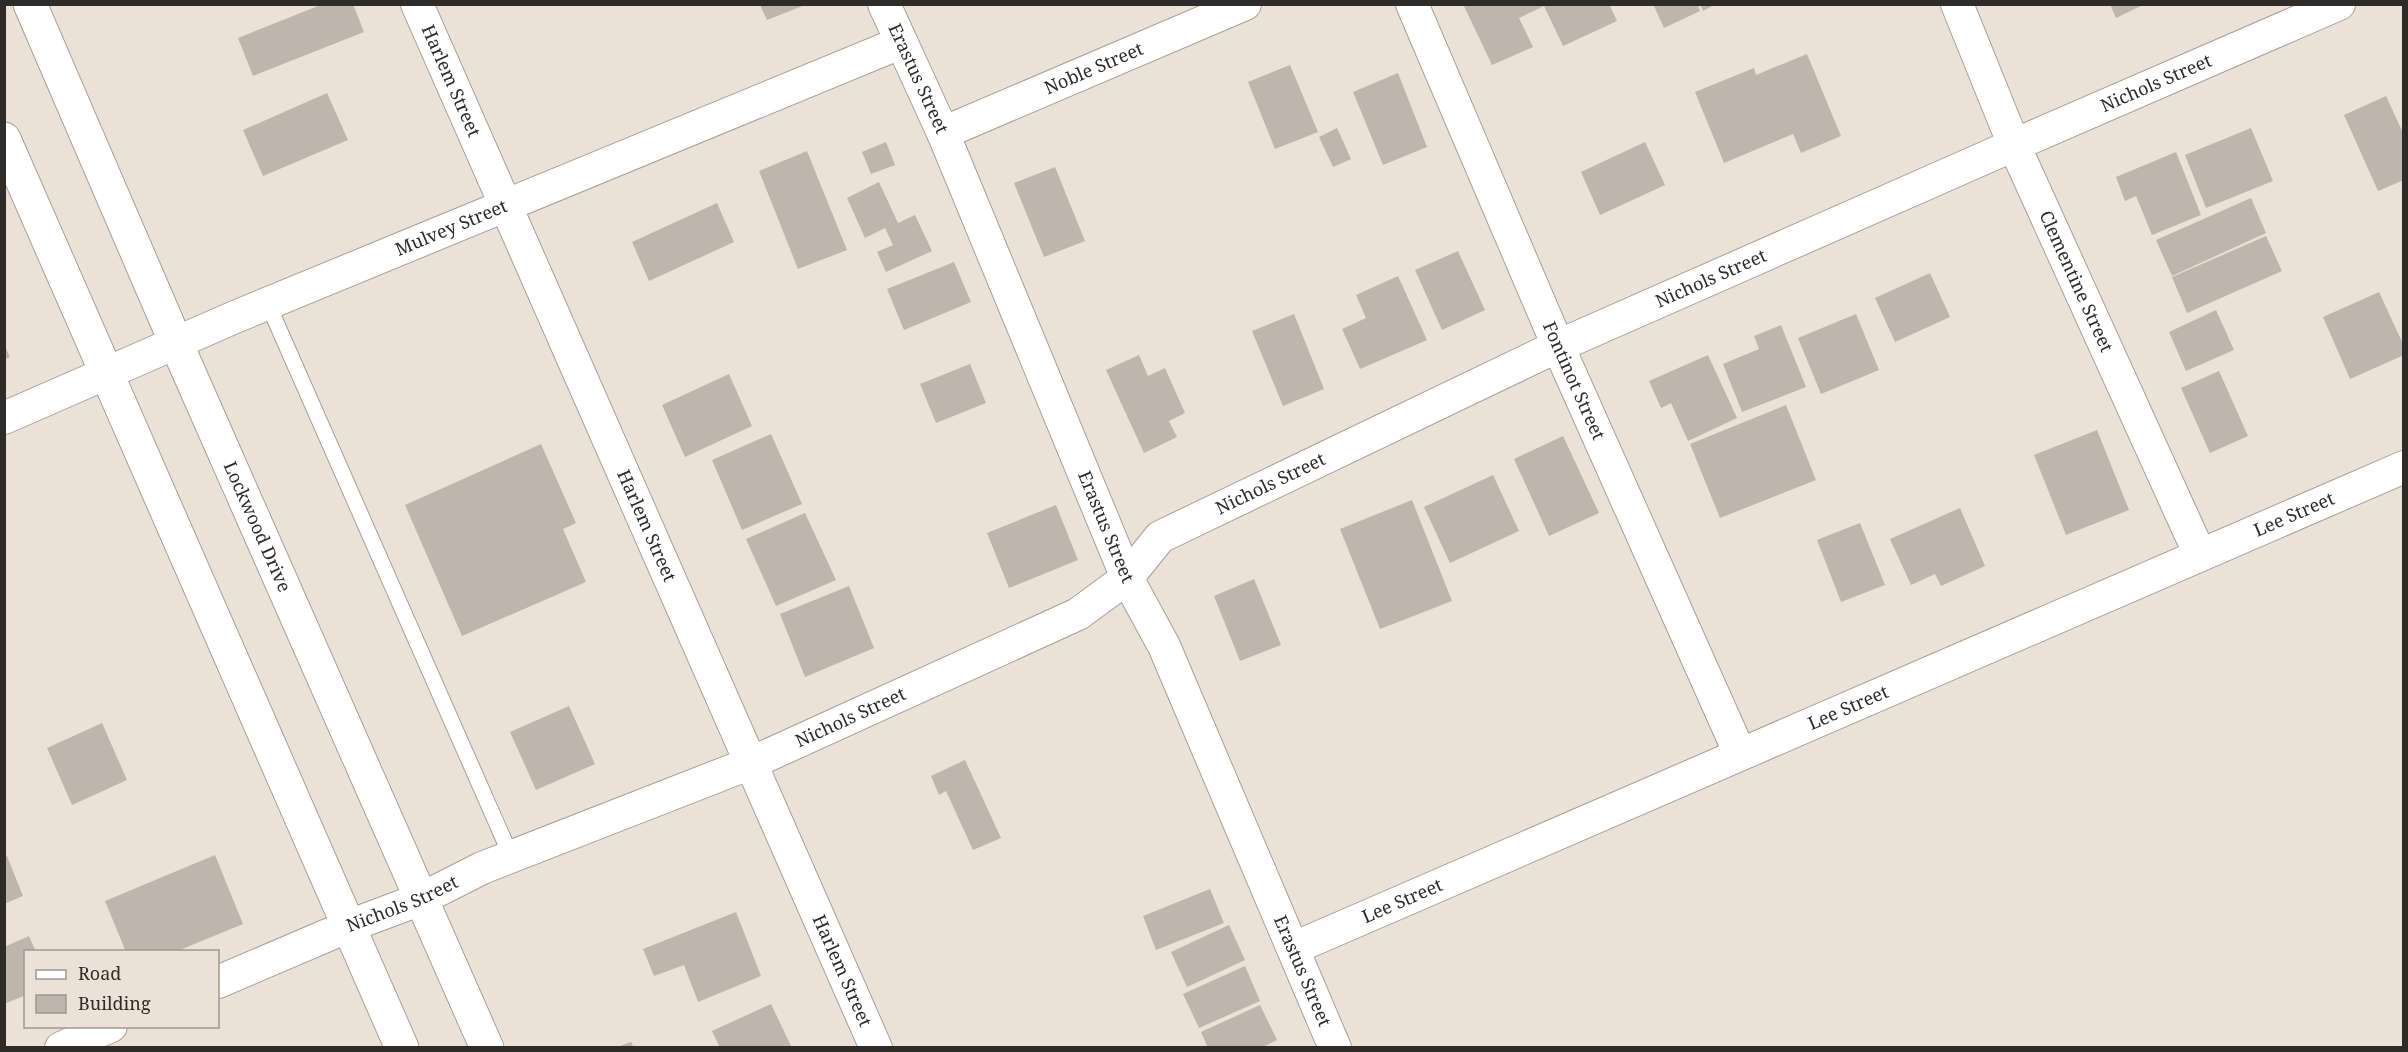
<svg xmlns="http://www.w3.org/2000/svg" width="2408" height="1052" viewBox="0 0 2408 1052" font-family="'Noto Serif',serif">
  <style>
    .building { fill: #beb5ac }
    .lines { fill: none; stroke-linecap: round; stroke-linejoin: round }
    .service-casing { stroke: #a89f96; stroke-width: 17 }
    .minor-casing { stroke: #a89f96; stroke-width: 34 }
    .secondary-casing { stroke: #a89f96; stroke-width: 35 }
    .service { stroke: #fff; stroke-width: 15 }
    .minor { stroke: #fff; stroke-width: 32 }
    .secondary { stroke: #fff; stroke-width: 33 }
    .labels { text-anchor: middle; stroke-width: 4.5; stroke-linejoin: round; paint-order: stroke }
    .street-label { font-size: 18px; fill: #2f2b28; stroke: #ebe1d7 }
  </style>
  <rect width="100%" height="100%" fill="#ebe1d7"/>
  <path class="building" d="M 323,4 L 353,4 L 364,32 L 253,76 L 238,38 Z
    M 1463,4 L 1609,4 L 1617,21 L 1563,46 L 1544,6 L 1519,18 L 1533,47 L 1492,65 Z
    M 1653,4 L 1697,4 L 1700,11 L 1664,28 Z
    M 1700,4 L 1716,4 L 1703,11 Z
    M 2110,4 L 2145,4 L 2116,18 Z
    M 760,5 L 805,5 L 767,20 Z
    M 1807,54 L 1841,136 L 1801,153 L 1793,134 L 1724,163 L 1695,92 L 1754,68 L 1756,75 Z
    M 1290,65 L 1318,132 L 1275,149 L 1248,82 Z
    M 1398,73 L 1427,147 L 1383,165 L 1353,92 Z
    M 327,93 L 348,140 L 263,176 L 243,130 Z
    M 2386,96 L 2404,135 L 2404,180 L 2378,191 L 2344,115 Z
    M 1337,128 L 1351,159 L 1333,167 L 1319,137 Z
    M 2251,128 L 2273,181 L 2206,208 L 2185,155 Z
    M 886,142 L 895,165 L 871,174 L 862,152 Z
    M 1645,142 L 1665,185 L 1600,215 L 1581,172 Z
    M 807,151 L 847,250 L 798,269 L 759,171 Z
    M 2176,152 L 2201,215 L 2152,235 L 2136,196 L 2125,201 L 2116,177 Z
    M 1055,167 L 1085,241 L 1044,257 L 1014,183 Z
    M 879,182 L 898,223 L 915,215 L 932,251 L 886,272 L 877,252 L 893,245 L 885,228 L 865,238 L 847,198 Z
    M 2251,198 L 2266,233 L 2172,276 L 2156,240 Z
    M 717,203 L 734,242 L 649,281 L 632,242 Z
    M 2266,236 L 2282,271 L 2187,313 L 2172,277 Z
    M 1458,251 L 1485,310 L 1442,330 L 1415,270 Z
    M 954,262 L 971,302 L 904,330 L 887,289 Z
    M 1930,273 L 1950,317 L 1895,342 L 1875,298 Z
    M 1398,276 L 1427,340 L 1360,369 L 1342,329 L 1366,318 L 1356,295 Z
    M 2379,292 L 2404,346 L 2404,355 L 2350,379 L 2323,317 Z
    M 2216,310 L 2234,350 L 2186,371 L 2169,332 Z
    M 1294,314 L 1324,389 L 1283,406 L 1252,331 Z
    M 1856,314 L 1879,370 L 1821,394 L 1798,338 Z
    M 1781,325 L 1806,387 L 1742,412 L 1723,364 L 1759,349 L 1754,336 Z
    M 4,344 L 10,357 L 4,360 Z
    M 1139,355 L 1148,376 L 1165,368 L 1185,413 L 1169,421 L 1177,437 L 1144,453 L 1106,370 Z
    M 1708,355 L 1737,418 L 1688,441 L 1671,403 L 1661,408 L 1649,381 Z
    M 970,364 L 986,403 L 936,423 L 920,384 Z
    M 2219,371 L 2248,436 L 2210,453 L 2181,388 Z
    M 729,374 L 752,426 L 685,457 L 662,405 Z
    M 1786,405 L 1816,480 L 1720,518 L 1690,444 Z
    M 2097,430 L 2129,510 L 2066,535 L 2034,455 Z
    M 771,434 L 802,504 L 742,530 L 712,460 Z
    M 1563,436 L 1599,513 L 1549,536 L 1514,459 Z
    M 541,444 L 576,523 L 563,529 L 586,582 L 462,636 L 405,505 Z
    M 1493,475 L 1519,531 L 1450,563 L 1424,507 Z
    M 1412,500 L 1452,601 L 1380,629 L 1340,529 Z
    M 1056,505 L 1078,560 L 1009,588 L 987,533 Z
    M 1960,508 L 1985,566 L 1941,586 L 1935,574 L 1911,585 L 1890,539 Z
    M 805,513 L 836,580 L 776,606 L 746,539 Z
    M 1860,523 L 1885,585 L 1841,602 L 1817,540 Z
    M 1254,579 L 1281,645 L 1240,661 L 1214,596 Z
    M 849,586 L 874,648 L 805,677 L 780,614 Z
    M 569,706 L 595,764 L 536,790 L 510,732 Z
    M 102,723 L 127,780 L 72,805 L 47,748 Z
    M 965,760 L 1001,838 L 973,850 L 946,791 L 939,795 L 931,776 Z
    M 215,855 L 243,924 L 175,952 L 126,952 L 105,901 Z
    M 7,856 L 23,896 L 4,904 L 4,857 Z
    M 1210,889 L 1224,923 L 1156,950 L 1143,916 Z
    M 736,912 L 761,976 L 698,1002 L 684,965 L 654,976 L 643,949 Z
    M 1229,925 L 1245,960 L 1187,987 L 1171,952 Z
    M 29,936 L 36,952 L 26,952 L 26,995 L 4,1004 L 4,947 Z
    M 1245,966 L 1260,1001 L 1199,1028 L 1183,994 Z
    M 771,1004 L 792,1048 L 720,1048 L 712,1031 Z
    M 1260,1005 L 1277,1040 L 1261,1048 L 1208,1048 L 1201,1032 Z
    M 631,1042 L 634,1048 L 617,1048 L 617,1047 Z"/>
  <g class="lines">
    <g class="service-casing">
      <path id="service" d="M 268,304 L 511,856"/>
    </g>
    <g class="minor-casing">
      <g id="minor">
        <path id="s1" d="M 417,4 L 876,1048"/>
        <path id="s2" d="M 884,4 L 943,133 L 1127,578 L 1164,646 L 1335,1048"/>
        <path id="s3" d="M 1412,4 L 1558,346 L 1740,754"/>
        <path id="s4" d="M 1957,4 L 2014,145 L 2200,555"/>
        <path id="s5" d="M 943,133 L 1245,4"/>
        <path id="s6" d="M 4,418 L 235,317 L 900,43"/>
        <path id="s7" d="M 1294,948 L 2404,467"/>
        <path id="s8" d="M 218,982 L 349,926 L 421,899 L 482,868 L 751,763 L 1078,614 L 1127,578 L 1160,537 L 1558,346 L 2014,145 L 2339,4"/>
        <path d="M 61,1048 L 111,1026"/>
      </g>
    </g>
    <g class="secondary-casing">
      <g id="secondary">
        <path id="s9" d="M 30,4 L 176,343 L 487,1048"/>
        <path d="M 4,139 L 402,1048"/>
      </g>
    </g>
    <use href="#service" class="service"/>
    <use href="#minor" class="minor"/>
    <use href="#secondary" class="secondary"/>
  </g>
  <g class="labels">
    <g class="street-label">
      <text dy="6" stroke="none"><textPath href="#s5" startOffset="164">Noble Street</textPath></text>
      <text dy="6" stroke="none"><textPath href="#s2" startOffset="82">Erastus Street</textPath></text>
      <text dy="6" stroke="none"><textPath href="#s1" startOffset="84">Harlem Street</textPath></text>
      <text dy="6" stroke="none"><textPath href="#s8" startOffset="2144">Nichols Street</textPath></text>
      <text dy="6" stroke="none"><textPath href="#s6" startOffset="486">Mulvey Street</textPath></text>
      <text dy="6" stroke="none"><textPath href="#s8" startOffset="1658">Nichols Street</textPath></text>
      <text dy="6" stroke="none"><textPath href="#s4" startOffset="302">Clementine Street</textPath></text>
      <text dy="6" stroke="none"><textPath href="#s3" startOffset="410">Fontinot Street</textPath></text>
      <text dy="6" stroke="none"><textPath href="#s8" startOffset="1172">Nichols Street</textPath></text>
      <text dy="6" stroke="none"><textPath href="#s7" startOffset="1090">Lee Street</textPath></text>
      <text dy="6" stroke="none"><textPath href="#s1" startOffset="570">Harlem Street</textPath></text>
      <text dy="6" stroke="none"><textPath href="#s9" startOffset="570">Lockwood Drive</textPath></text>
      <text dy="6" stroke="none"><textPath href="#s2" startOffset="568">Erastus Street</textPath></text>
      <text dy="6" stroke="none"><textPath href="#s7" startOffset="604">Lee Street</textPath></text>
      <text dy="6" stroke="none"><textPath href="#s8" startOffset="686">Nichols Street</textPath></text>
      <text dy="6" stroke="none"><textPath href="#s7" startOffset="118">Lee Street</textPath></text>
      <text dy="6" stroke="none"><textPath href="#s8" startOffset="200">Nichols Street</textPath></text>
      <text dy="6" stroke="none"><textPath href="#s1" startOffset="1056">Harlem Street</textPath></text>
      <text dy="6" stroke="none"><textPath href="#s2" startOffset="1054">Erastus Street</textPath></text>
    </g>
  </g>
  <rect width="2408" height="1052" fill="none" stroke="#2f2b28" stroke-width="12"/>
  <rect x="24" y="950" width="195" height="78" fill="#ebe1d7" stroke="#a09891" stroke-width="1.5"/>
  <rect x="36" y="970" width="30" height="9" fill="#ffffff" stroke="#a09891" stroke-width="1.5"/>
  <text x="78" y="980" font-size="18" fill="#2f2b28">Road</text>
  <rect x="36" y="995" width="30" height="18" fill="#beb5ac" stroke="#a09891" stroke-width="1.5"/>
  <text x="78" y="1010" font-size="18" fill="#2f2b28">Building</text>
</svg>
